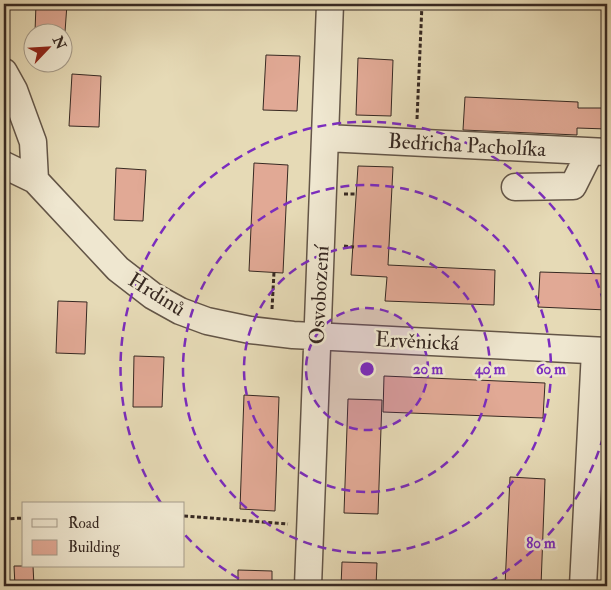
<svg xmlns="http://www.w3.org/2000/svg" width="611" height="590" viewBox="0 0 611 590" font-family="'IM FELL Double Pica',serif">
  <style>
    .building { fill: #e1a995; stroke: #372922 }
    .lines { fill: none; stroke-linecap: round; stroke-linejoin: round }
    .minor-casing { stroke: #635547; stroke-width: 29 }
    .path { stroke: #372922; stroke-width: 3; stroke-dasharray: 4 2.5; stroke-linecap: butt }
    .minor { stroke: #efe7d0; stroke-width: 26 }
    .ring { fill: none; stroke: #7b2cbf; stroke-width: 2.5; stroke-dasharray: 9 6 }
    .labels { text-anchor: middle; stroke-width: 5; stroke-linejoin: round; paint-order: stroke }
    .street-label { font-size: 21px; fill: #372922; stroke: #efe7d0 }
    .centre { fill: #7b2cbf; stroke: #efe7d0; stroke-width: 2.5 }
    .ring-label { font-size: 15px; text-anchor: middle; font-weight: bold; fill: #7b2cbf; stroke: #efe7d0; stroke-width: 5; stroke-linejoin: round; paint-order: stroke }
  </style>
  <rect width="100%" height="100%" fill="#e6dab6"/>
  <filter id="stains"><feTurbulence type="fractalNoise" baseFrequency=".004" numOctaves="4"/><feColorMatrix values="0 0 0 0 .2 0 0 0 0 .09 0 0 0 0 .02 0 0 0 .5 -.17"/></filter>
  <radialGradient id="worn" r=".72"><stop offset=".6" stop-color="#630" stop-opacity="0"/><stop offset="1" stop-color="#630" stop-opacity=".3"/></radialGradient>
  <path class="building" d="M 36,4 L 67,4 L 65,32 L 35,32 Z
    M 266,55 L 300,56 L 297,111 L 263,110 Z
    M 358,58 L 393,60 L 391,116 L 356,115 Z
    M 72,74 L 101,76 L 99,127 L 69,126 Z
    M 465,97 L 578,102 L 578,108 L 607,108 L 607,129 L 577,128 L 577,135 L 463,130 Z
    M 254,163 L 288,165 L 283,273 L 249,271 Z
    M 358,166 L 393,167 L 388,265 L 495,270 L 494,305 L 385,301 L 387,277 L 351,275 Z
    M 116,168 L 146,170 L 143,221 L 114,220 Z
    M 540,272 L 607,274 L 607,310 L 538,307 Z
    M 58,301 L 87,302 L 85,354 L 56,353 Z
    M 134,356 L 164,357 L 162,407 L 133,407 Z
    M 384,376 L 545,383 L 543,418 L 383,412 Z
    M 244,395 L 279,397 L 275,511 L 240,509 Z
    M 348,399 L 382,400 L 378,514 L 344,513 Z
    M 510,477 L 545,479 L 541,586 L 505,586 Z
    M 342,562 L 377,563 L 376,586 L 341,586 Z
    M 14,566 L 33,566 L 34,586 L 15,586 Z
    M 238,570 L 272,571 L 272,586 L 238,586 Z"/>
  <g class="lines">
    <g class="minor-casing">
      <path id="minor" d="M 4,72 L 14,90 L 33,142 L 35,180
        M 326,138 L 607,152
        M 4,165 L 35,180 L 118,269 L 153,296 L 180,311 L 207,321 L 250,330 L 293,335 L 607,351
        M 515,187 L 573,186 L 590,152
        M 308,586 L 330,4
        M 583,586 L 595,351"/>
    </g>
    <path class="path" d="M 417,119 L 422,4
      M 344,194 L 357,194
      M 344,246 L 354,247
      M 272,309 L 274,272
      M 184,516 L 288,524
      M 4,519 L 24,518"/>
    <use href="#minor" class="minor"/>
  </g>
  <circle cx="367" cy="369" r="61" fill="#7b2cbf" fill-opacity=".12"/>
  <g class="ring">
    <circle cx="367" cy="369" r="61"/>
    <circle cx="367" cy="369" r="123"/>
    <circle cx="367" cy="369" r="184"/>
    <path d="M607 422A246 246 0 0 1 482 586M252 586A246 246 0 0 1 184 534M161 503A246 246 0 1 1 607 316"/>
  </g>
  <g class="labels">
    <g class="street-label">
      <text transform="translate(467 145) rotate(3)" y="7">Bedřicha Pacholíka</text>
      <text transform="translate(157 294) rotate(32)" y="7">Hrdinů</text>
      <text transform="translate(319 295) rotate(-87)" y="7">Osvobození</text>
      <text transform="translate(417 341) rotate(3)" y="7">Ervěnická</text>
    </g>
  </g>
  <circle cx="367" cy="369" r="8" class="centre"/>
  <g class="ring-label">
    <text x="428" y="374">20 m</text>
    <text x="490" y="374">40 m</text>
    <text x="551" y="374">60 m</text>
    <text x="541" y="548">80 m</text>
  </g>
  <rect width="611" height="590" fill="none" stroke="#e6dab6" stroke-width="20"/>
  <rect x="5" y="5" width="601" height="580" fill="none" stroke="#372922" stroke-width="2.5"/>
  <rect x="10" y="10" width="591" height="570" fill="none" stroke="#372922"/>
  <rect x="22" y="502" width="162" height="65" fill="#efe7d0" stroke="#a59b8a"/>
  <rect x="32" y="519" width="25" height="8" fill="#efe7d0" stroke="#a59b8a"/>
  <text x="68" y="528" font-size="15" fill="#372922">Road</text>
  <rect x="32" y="540" width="25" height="15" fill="#e1a995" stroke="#a59b8a"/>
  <text x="68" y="552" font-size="15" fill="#372922">Building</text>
  <g transform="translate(48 48) rotate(65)"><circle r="24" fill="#efe7d0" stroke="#a59b8a"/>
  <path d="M0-4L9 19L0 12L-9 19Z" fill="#8f2418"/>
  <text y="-8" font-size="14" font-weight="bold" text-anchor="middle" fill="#372922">N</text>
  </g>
  <rect width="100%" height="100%" filter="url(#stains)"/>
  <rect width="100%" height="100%" fill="url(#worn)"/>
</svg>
